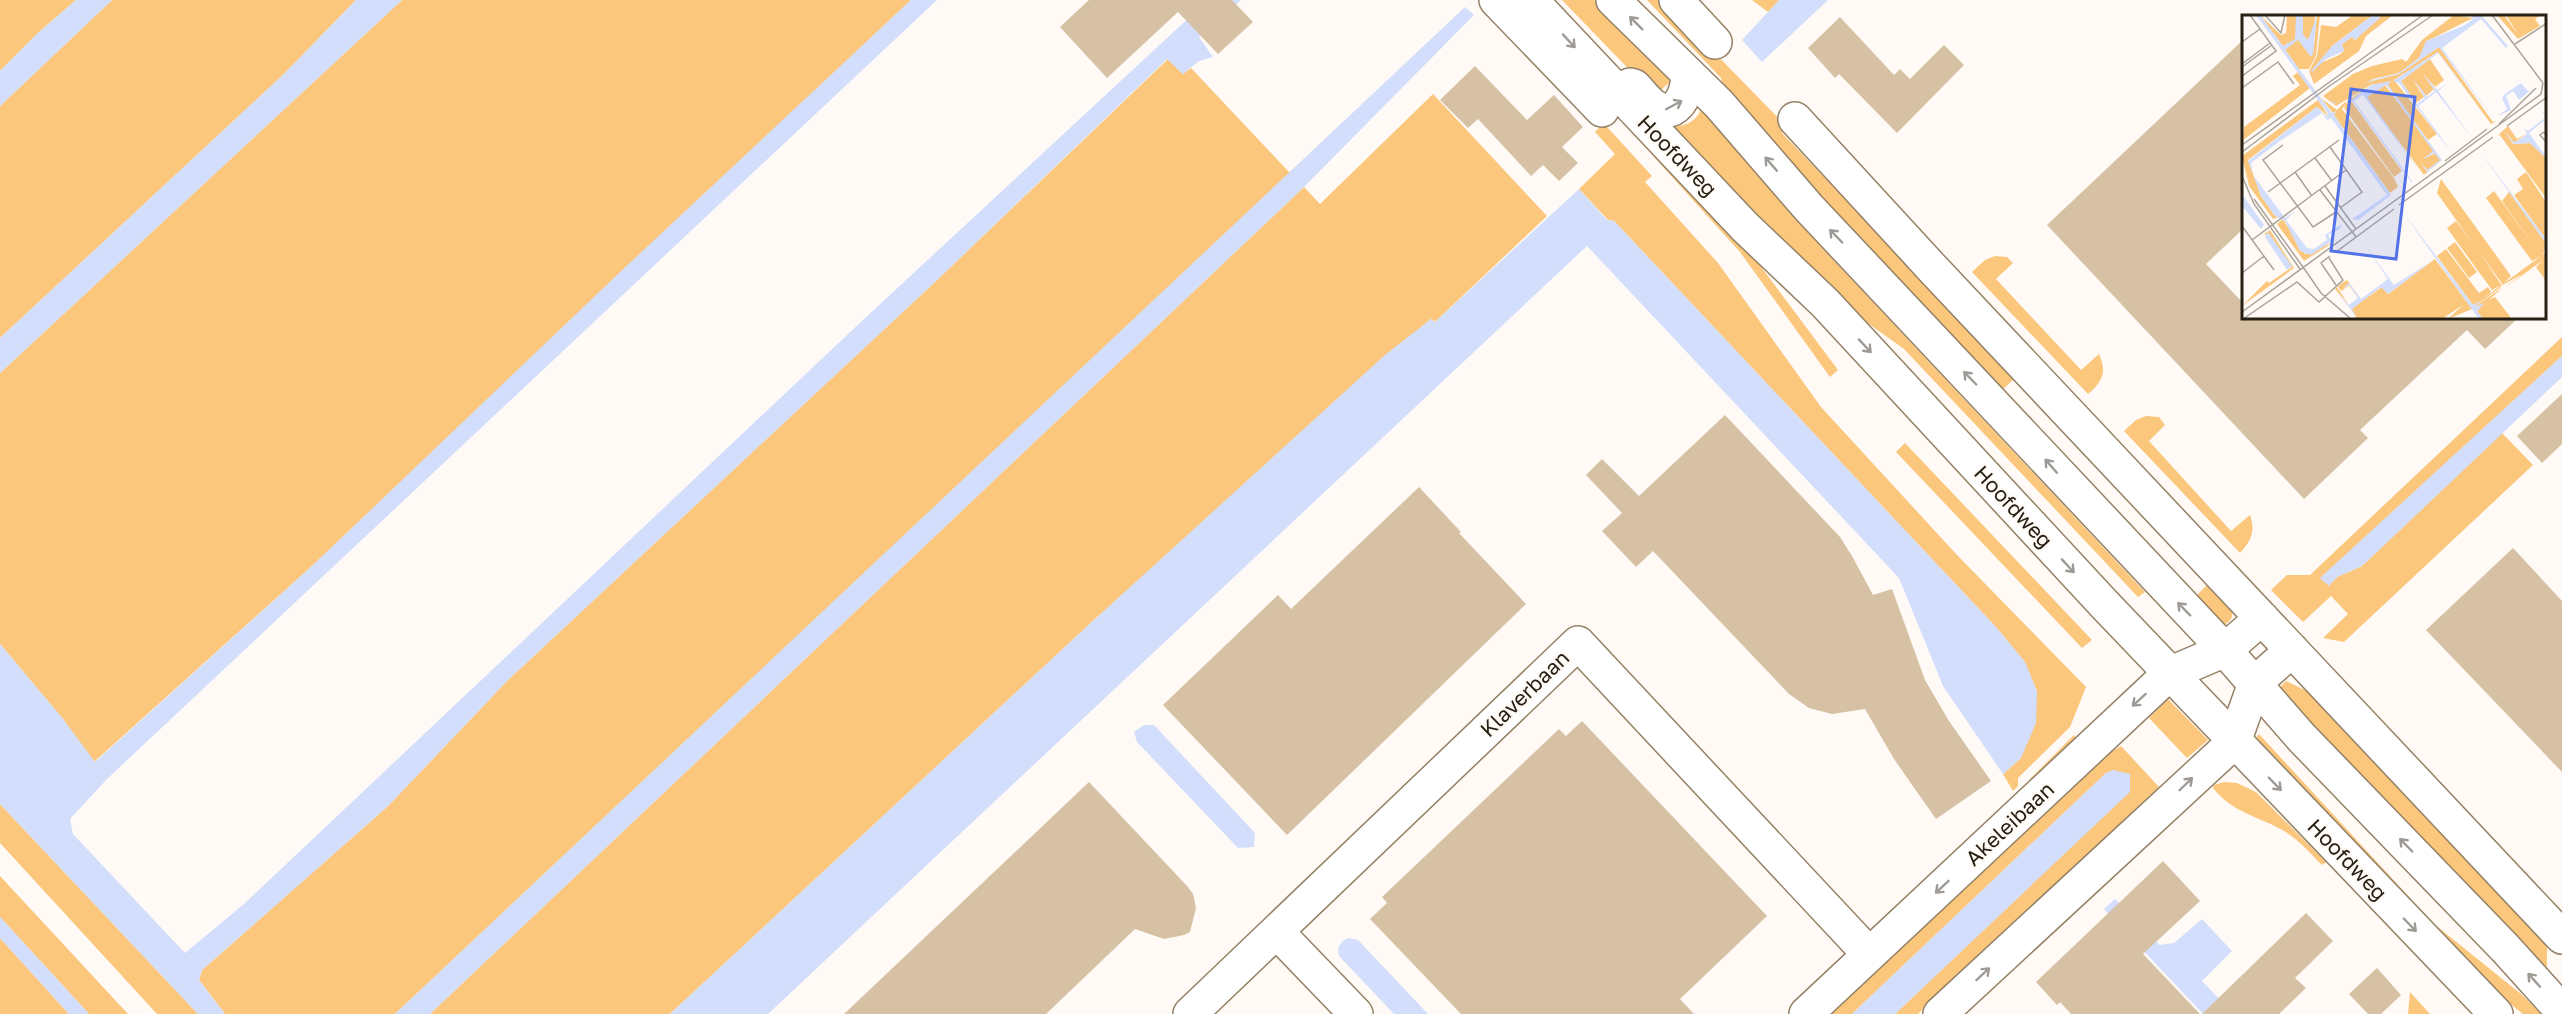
<svg xmlns="http://www.w3.org/2000/svg" width="2562" height="1014" viewBox="0 0 2562 1014" font-family="'Golos Text',sans-serif">
  <style>
    .green { fill: #fac77d }
    .water { fill: #d3defd }
    .building { fill: #d6c1a5 }
    .lines { fill: none; stroke-linecap: round; stroke-linejoin: round }
    .minor-casing { stroke: #948166; stroke-width: 36 }
    .secondary-casing { stroke: #948166; stroke-width: 36 }
    .minor { stroke: #fff; stroke-width: 33 }
    .secondary { stroke: #fff; stroke-width: 33 }
    .oneway { stroke: #9e9b96 }
    .labels { text-anchor: middle; stroke-width: 4.5; stroke-linejoin: round; paint-order: stroke }
    .street-label { font-size: 21px; fill: #272015; stroke: #fffaf5 }
    .inset-road { fill: none; stroke: #a9a39b; stroke-width: 1.5 }
    .view { fill: #5372e7; fill-opacity: 0.15; stroke: #5372e7; stroke-width: 3 }
    .inset-edge { fill: none; stroke: #272015; stroke-width: 3 }
  </style>
  <rect width="100%" height="100%" fill="#fffaf5"/>
  <path class="green" d="M 0,0 L 76,0 L 38,33 L 0,71 Z
    M 112,0 L 356,0 L 284,74 L 0,338 L 0,106 Z
    M 402,0 L 911,0 L 312,566 L 94,762 L 63,719 L 0,644 L 0,373 Z
    M 1562,0 L 1601,0 L 1671,77 L 1669,83 L 1661,90 L 1648,89 Z
    M 1647,0 L 1663,0 L 1787,127 L 1782,133 L 2015,378 L 2000,392 L 1726,98 L 1721,78 Z
    M 1752,0 L 1779,0 L 1768,12 Z
    M 1168,59 L 1183,74 L 1191,68 L 1290,173 L 395,1014 L 225,1014 L 199,980 L 202,970 L 388,806 L 507,681 L 936,281 Z
    M 1433,94 L 1547,216 L 1435,322 L 1431,319 L 1094,620 L 670,1014 L 430,1014 L 1304,187 L 1320,204 Z
    M 1607,105 L 1747,248 L 1838,370 L 1830,377 L 1740,252 Z
    M 1703,105 L 1727,125 L 1795,219 L 2145,592 L 2138,597 L 1904,349 L 1844,306 L 1776,232 L 1718,188 L 1664,125 C 1683,129 1697,123 1703,105 Z
    M 1597,116 L 1652,176 L 1645,182 L 1718,263 L 1821,407 L 1957,555 L 2086,687 L 2070,727 L 2018,778 L 2018,786 L 2013,791 L 2003,774 L 2021,758 L 2025,662 L 1995,626 L 1614,221 L 1608,220 L 1579,189 L 1615,154 L 1595,132 L 1600,127 L 1592,119 Z
    M 1995,256 L 2007,257 L 2013,263 L 1996,279 L 2081,370 L 2099,354 C 2107,372 2103,381 2088,394 L 1972,272 L 1985,260 Z
    M 2562,337 L 2562,356 L 2321,578 L 2329,585 L 2337,577 L 2362,566 L 2502,433 L 2533,465 L 2344,642 L 2323,638 L 2348,614 L 2331,596 L 2303,622 L 2271,590 L 2287,575 L 2310,575 Z
    M 2146,416 L 2159,417 L 2165,425 L 2149,441 L 2231,531 L 2250,515 C 2256,531 2251,541 2240,553 L 2124,431 L 2136,420 Z
    M 1905,443 L 2092,640 L 2082,648 L 1896,452 Z
    M 2208,584 C 2218,594 2247,615 2223,625 L 2194,598 Z
    M 2286,681 L 2309,692 L 2547,944 L 2547,969 L 2545,970 L 2284,695 L 2279,688 Z
    M 2168,699 L 2208,740 L 2187,758 L 2149,718 Z
    M 2259,734 L 2434,924 L 2521,994 L 2541,1014 L 2523,1014 L 2504,999 L 2252,742 Z
    M 2074,735 L 2076,738 L 2070,754 L 2034,785 L 2030,779 Z
    M 2121,746 L 2159,787 L 1918,1014 L 1895,1014 L 2129,792 L 2130,782 L 2106,773 L 1852,1014 L 1824,1014 L 2079,771 Z
    M 2224,782 L 2237,783 L 2256,792 L 2326,862 L 2322,865 C 2310,853 2299,840 2284,831 C 2258,816 2233,813 2213,788 L 2214,785 Z
    M 0,804 L 198,1014 L 157,1014 L 0,843 Z
    M 0,876 L 128,1014 L 89,1014 L 0,917 Z
    M 0,938 L 69,1014 L 0,1014 Z
    M 2410,992 L 2430,1014 L 2408,1014 Z"/>
  <path class="water" d="M 76,0 L 112,0 L 0,106 L 0,71 L 38,33 Z
    M 356,0 L 402,0 L 0,373 L 0,338 L 284,74 Z
    M 911,0 L 937,0 L 107,779 L 70,819 L 73,834 L 185,953 L 244,904 L 864,319 L 1208,0 L 1241,0 L 1199,37 L 1213,57 L 1199,61 L 1183,74 L 1167,59 L 936,281 L 507,681 L 388,806 L 202,970 L 199,980 L 225,1014 L 198,1014 L 0,804 L 0,644 L 63,719 L 95,762 L 312,566 L 618,274 Z
    M 1779,0 L 1828,0 L 1762,62 L 1742,40 Z
    M 1465,7 L 1474,15 L 1304,187 L 430,1014 L 395,1014 Z
    M 1579,189 L 1607,220 L 1614,221 L 1995,626 L 2025,662 L 2037,691 L 2036,723 L 2021,758 L 2003,774 L 1943,686 L 1899,578 L 1587,246 L 768,1014 L 670,1014 L 1094,620 L 1385,355 L 1431,319 L 1435,322 Z
    M 2562,356 L 2562,377 L 2362,566 L 2337,577 L 2329,586 L 2320,578 Z
    M 1144,725 L 1154,725 L 1255,833 L 1254,847 L 1238,848 L 1137,742 L 1134,732 Z
    M 2113,770 L 2130,774 L 2130,792 L 1895,1014 L 1852,1014 L 2106,773 Z
    M 2115,899 L 2160,945 L 2174,943 L 2202,919 L 2232,951 L 2202,981 L 2234,1014 L 2203,1014 L 2104,909 Z
    M 0,917 L 89,1014 L 69,1014 L 0,938 Z
    M 1348,938 L 1358,940 L 1428,1014 L 1394,1014 L 1339,956 L 1338,948 L 1342,942 Z"/>
  <path class="building" d="M 1089,0 L 1232,0 L 1253,22 L 1218,54 L 1178,12 L 1107,78 L 1060,27 Z
    M 1840,17 L 1894,75 L 1900,69 L 1910,79 L 1944,45 L 1964,65 L 1897,133 L 1839,74 L 1835,78 L 1808,48 Z
    M 2244,39 L 2244,228 L 2206,264 L 2244,304 L 2244,318 L 2518,318 L 2485,349 L 2467,330 L 2360,430 L 2368,438 L 2304,499 L 2047,225 Z
    M 1475,66 L 1527,120 L 1554,95 L 1583,127 L 1562,147 L 1578,163 L 1559,181 L 1543,165 L 1531,176 L 1478,119 L 1468,128 L 1440,100 Z
    M 2562,394 L 2562,444 L 2542,463 L 2517,436 Z
    M 1725,415 L 1840,537 L 1852,556 L 1873,595 L 1892,589 L 1925,680 L 1949,721 L 1991,781 L 1936,819 L 1894,759 L 1865,709 L 1832,714 L 1809,708 L 1789,694 L 1653,551 L 1636,567 L 1602,531 L 1622,513 L 1586,475 L 1602,459 L 1639,496 Z
    M 1419,487 L 1461,532 L 1459,533 L 1526,604 L 1287,835 L 1163,705 L 1278,595 L 1291,609 Z
    M 2513,548 L 2562,601 L 2562,772 L 2426,630 Z
    M 1582,721 L 1767,916 L 1680,999 L 1694,1014 L 1461,1014 L 1370,919 L 1387,903 L 1382,897 L 1559,729 L 1566,736 Z
    M 1089,782 L 1188,887 L 1193,894 L 1196,908 L 1190,932 L 1184,935 L 1164,939 L 1135,929 L 1046,1014 L 844,1014 Z
    M 2163,861 L 2200,901 L 2143,954 L 2200,1014 L 2071,1014 L 2060,1002 L 2057,1005 L 2036,982 Z
    M 2306,913 L 2333,941 L 2295,978 L 2306,988 L 2279,1014 L 2202,1014 Z
    M 2377,968 L 2401,995 L 2381,1014 L 2368,1014 L 2349,994 Z"/>
  <g class="lines">
    <g class="minor-casing">
      <path id="minor" d="M 1496,0 L 1602,110
        M 1676,0 L 1715,42
        M 1795,119 L 1933,269 L 2562,937
        M 1278,933 L 1356,1014
        M 1190,1014 L 1578,643 L 1869,954
        M 1806,1014 L 2169,674 L 2225,650 L 2262,618
        M 1940,1014 L 2234,742 L 2255,683 L 2292,650"/>
    </g>
    <g class="secondary-casing">
      <path id="secondary" d="M 1531,0 L 1745,227 L 1825,303 L 2105,605 L 2496,1014
        M 1613,0 L 1719,104 L 1809,208 L 2225,650 L 2302,738 L 2505,948 L 2562,1011
        M 1630,85 L 1634,86 C 1640,92 1645,99 1651,104 C 1675,123 1687,96 1688,75"/>
    </g>
    <use href="#minor" class="minor"/>
    <use href="#secondary" class="secondary"/>
  </g>
  <defs><path id="oneway-shaft" d="M-6 0H5M1.5-3L5.5 0L1.5 3" fill="none" stroke-width="1.6" stroke-linecap="round" stroke-linejoin="round" transform="scale(1.5)"/></defs>
  <g class="oneway">
    <use href="#oneway-shaft" transform="translate(1636 23) rotate(-135)"/>
    <use href="#oneway-shaft" transform="translate(1569 41) rotate(47)"/>
    <use href="#oneway-shaft" transform="translate(1674 105) rotate(-28)"/>
    <use href="#oneway-shaft" transform="translate(1771 164) rotate(-131)"/>
    <use href="#oneway-shaft" transform="translate(1836 236) rotate(-134)"/>
    <use href="#oneway-shaft" transform="translate(1865 346) rotate(47)"/>
    <use href="#oneway-shaft" transform="translate(1970 378) rotate(-134)"/>
    <use href="#oneway-shaft" transform="translate(2051 466) rotate(-131)"/>
    <use href="#oneway-shaft" transform="translate(2068 566) rotate(47)"/>
    <use href="#oneway-shaft" transform="translate(2184 609) rotate(-134)"/>
    <use href="#oneway-shaft" transform="translate(2139 700) rotate(138)"/>
    <use href="#oneway-shaft" transform="translate(2186 784) rotate(-44)"/>
    <use href="#oneway-shaft" transform="translate(2275 784) rotate(46)"/>
    <use href="#oneway-shaft" transform="translate(2406 845) rotate(-134)"/>
    <use href="#oneway-shaft" transform="translate(1942 887) rotate(137)"/>
    <use href="#oneway-shaft" transform="translate(2410 925) rotate(46)"/>
    <use href="#oneway-shaft" transform="translate(1983 974) rotate(-43)"/>
    <use href="#oneway-shaft" transform="translate(2534 980) rotate(-132)"/>
  </g>
  <g class="labels">
    <g class="street-label">
      <text transform="translate(1677 156) rotate(46)" y="7">Hoofdweg</text>
      <text transform="translate(2013 507) rotate(47)" y="7">Hoofdweg</text>
      <text transform="translate(1525 694) rotate(-44)" y="7">Klaverbaan</text>
      <text transform="translate(2010 824) rotate(-43)" y="7">Akeleibaan</text>
      <text transform="translate(2347 860) rotate(46)" y="7">Hoofdweg</text>
    </g>
  </g>
  <g transform="translate(2242 15)">
    <rect width="304" height="304" fill="#fffaf5"/>
    <path d="M 18,0 L 39,20 L 44,18 L 45,0 L 73,0 L 71,40 L 75,0 L 78,0 L 74,41 L 67,54 L 57,54 ZM 111,0 L 131,0 L 90,31 L 81,47 L 97,40 L 102,36 L 100,29 L 110,22 L 113,25 L 139,0 L 151,0 L 124,21 L 117,36 L 72,69 L 67,56 L 75,41 L 79,10 L 94,12 ZM 212,0 L 231,3 L 187,25 L 177,43 L 157,58 L 131,64 L 126,67 L 157,59 L 197,32 L 251,107 L 255,106 L 249,109 L 196,37 L 152,65 L 195,119 L 186,125 L 145,69 L 149,67 L 129,70 L 107,87 L 110,87 L 160,156 L 152,162 L 102,93 L 104,89 L 100,94 L 152,163 L 156,172 L 148,178 L 92,100 L 94,96 L 91,98 L 79,83 L 95,95 L 103,87 L 106,89 L 105,86 L 135,66 L 94,91 L 81,81 L 111,59 L 130,51 L 160,44 L 164,47 L 180,25 ZM 255,0 L 262,0 L 277,21 L 264,0 L 299,0 L 293,4 L 298,11 L 276,24 ZM 188,44 L 202,65 L 193,72 L 181,59 L 192,74 L 184,81 L 171,65 L 182,82 L 174,88 L 159,66 ZM 56,57 L 68,73 L 0,126 L 2,112 L 58,70 L 51,61 ZM 143,70 L 192,136 L 180,145 L 193,138 L 199,145 L 185,155 L 180,150 L 185,157 L 200,145 L 182,160 L 124,82 ZM 76,85 L 87,102 L 75,92 L 6,145 L 19,181 L 33,201 L 39,201 L 31,204 L 7,171 L 0,141 ZM 266,111 L 275,124 L 285,118 L 272,128 L 263,116 L 271,129 L 288,128 L 304,143 L 304,183 L 257,119 L 252,124 ZM 284,157 L 304,187 L 304,224 L 272,180 L 281,174 L 275,164 ZM 199,164 L 269,261 L 261,269 L 299,241 L 290,246 L 244,183 L 252,176 L 301,243 L 260,186 L 267,177 L 304,228 L 301,240 L 304,237 L 304,266 L 294,252 L 301,245 L 263,273 L 280,259 L 261,270 L 238,238 L 260,271 L 234,291 L 261,272 L 247,285 L 253,282 L 270,304 L 241,304 L 235,296 L 239,291 L 232,292 L 240,285 L 231,290 L 195,241 L 204,234 L 237,278 L 246,272 L 249,277 L 241,284 L 259,270 L 250,275 L 205,213 L 214,206 L 232,230 L 195,178 ZM 41,204 L 63,239 L 92,227 L 62,246 L 35,209 ZM 28,215 L 52,253 L 0,291 L 25,266 L 27,268 L 50,252 L 23,219 L 19,221 ZM 213,227 L 235,257 L 227,263 L 205,233 ZM 193,244 L 230,294 L 206,304 L 221,290 L 200,304 L 115,304 L 93,274 L 95,272 L 107,290 L 116,283 L 107,271 L 99,276 L 96,271 L 103,266 L 105,265 L 119,284 L 144,266 L 119,284 L 107,269 L 101,275 L 107,270 L 116,283 L 107,290 L 94,275 L 115,304 L 109,294 L 140,272 L 146,279 Z" fill="#fac77d"/>
    <path d="M 14,0 L 18,0 L 41,31 L 53,24 L 54,0 L 61,0 L 61,19 L 66,25 L 75,0 L 71,39 L 69,42 L 56,25 L 43,35 L 90,98 L 94,97 L 92,100 L 149,180 L 116,205 L 110,204 L 145,180 L 89,103 L 85,105 L 80,98 L 38,126 L 9,148 L 11,160 L 43,203 L 54,195 L 44,205 L 65,233 L 72,234 L 85,225 L 83,220 L 100,209 L 98,214 L 86,220 L 90,226 L 69,240 L 58,236 L 43,206 L 33,201 L 19,181 L 6,146 L 75,92 L 85,102 L 86,99 ZM 131,0 L 139,2 L 113,25 L 110,22 L 100,29 L 102,36 L 84,44 L 70,57 L 71,61 L 69,56 L 90,31 ZM 229,0 L 239,0 L 266,31 L 264,33 L 239,4 L 200,33 L 253,106 L 197,32 L 157,59 L 126,67 L 94,89 L 92,89 L 88,85 L 94,89 L 127,66 L 157,58 L 177,43 L 184,26 L 223,10 L 231,4 ZM 196,37 L 250,109 L 196,38 L 159,66 L 175,89 L 183,83 L 172,65 L 185,82 L 193,76 L 181,59 L 195,75 L 205,69 L 196,76 L 230,123 L 194,77 L 176,91 L 196,118 L 210,139 L 157,68 L 151,66 ZM 149,66 L 146,70 L 200,145 L 185,157 L 179,147 L 185,155 L 198,145 L 192,138 L 180,145 L 191,136 L 144,70 L 125,82 L 180,160 L 121,80 L 112,86 L 170,166 L 170,168 L 111,87 L 107,87 L 129,70 ZM 279,68 L 286,76 L 291,73 L 277,85 L 271,76 L 264,81 L 269,95 L 256,101 L 265,94 L 260,83 L 263,79 ZM 296,90 L 304,101 L 304,104 L 287,118 L 302,139 L 304,138 L 304,150 L 304,143 L 288,128 L 272,129 L 261,116 L 272,127 L 277,125 L 285,119 L 282,113 L 286,116 L 304,102 ZM 236,134 L 304,224 L 304,228 L 285,202 ZM 0,179 L 22,210 L 19,214 L 1,192 ZM 157,192 L 231,290 L 240,285 L 232,292 L 243,288 L 235,296 L 241,304 L 237,304 ZM 26,217 L 50,251 L 45,255 L 23,222 ZM 119,224 L 152,270 L 190,246 L 146,279 L 139,272 L 110,294 L 116,304 L 94,275 L 107,290 L 116,283 L 107,270 L 100,274 L 107,268 L 119,284 L 146,264 Z" fill="#d3defd"/>
    <path class="inset-road" d="M 23,0 L 39,18 L 43,0M 250,0 L 301,68M 0,27 L 18,14M 273,29 L 305,8M 0,49 L 28,28M 0,52 L 30,30M 0,61 L 34,36 L 8,0M 0,73 L 36,47 L 52,69M 257,109 L 294,73M 265,111 L 305,82M 305,121 L 302,117 L 298,120 L 305,128M 0,130 L 181,0M 41,130 L 21,145 L 71,212 L 94,197M 88,132 L 120,177 L 98,193M 0,137 L 86,72 L 191,0M 73,143 L 90,166M 203,146 L 245,114M 53,157 L 70,181M 0,161 L 12,189 L 58,254M 83,171 L 114,214M 78,175 L 114,222M 26,177 L 97,125M 12,184 L 61,252M 157,190 L 251,122M 0,211 L 32,255M 10,225 L 104,155M 94,237 L 152,194M 88,241 L 79,248 L 94,270M 61,252 L 79,278 L 109,304M 0,258 L 22,241M 0,297 L 276,96 L 299,79 L 301,68M 1,304 L 55,267 L 77,287 L 101,265 L 87,243"/>
    <path class="view" d="M 109,74 L 173,82 L 154,244 L 89,236 Z"/>
    <rect width="304" height="304" class="inset-edge"/>
  </g>
</svg>
